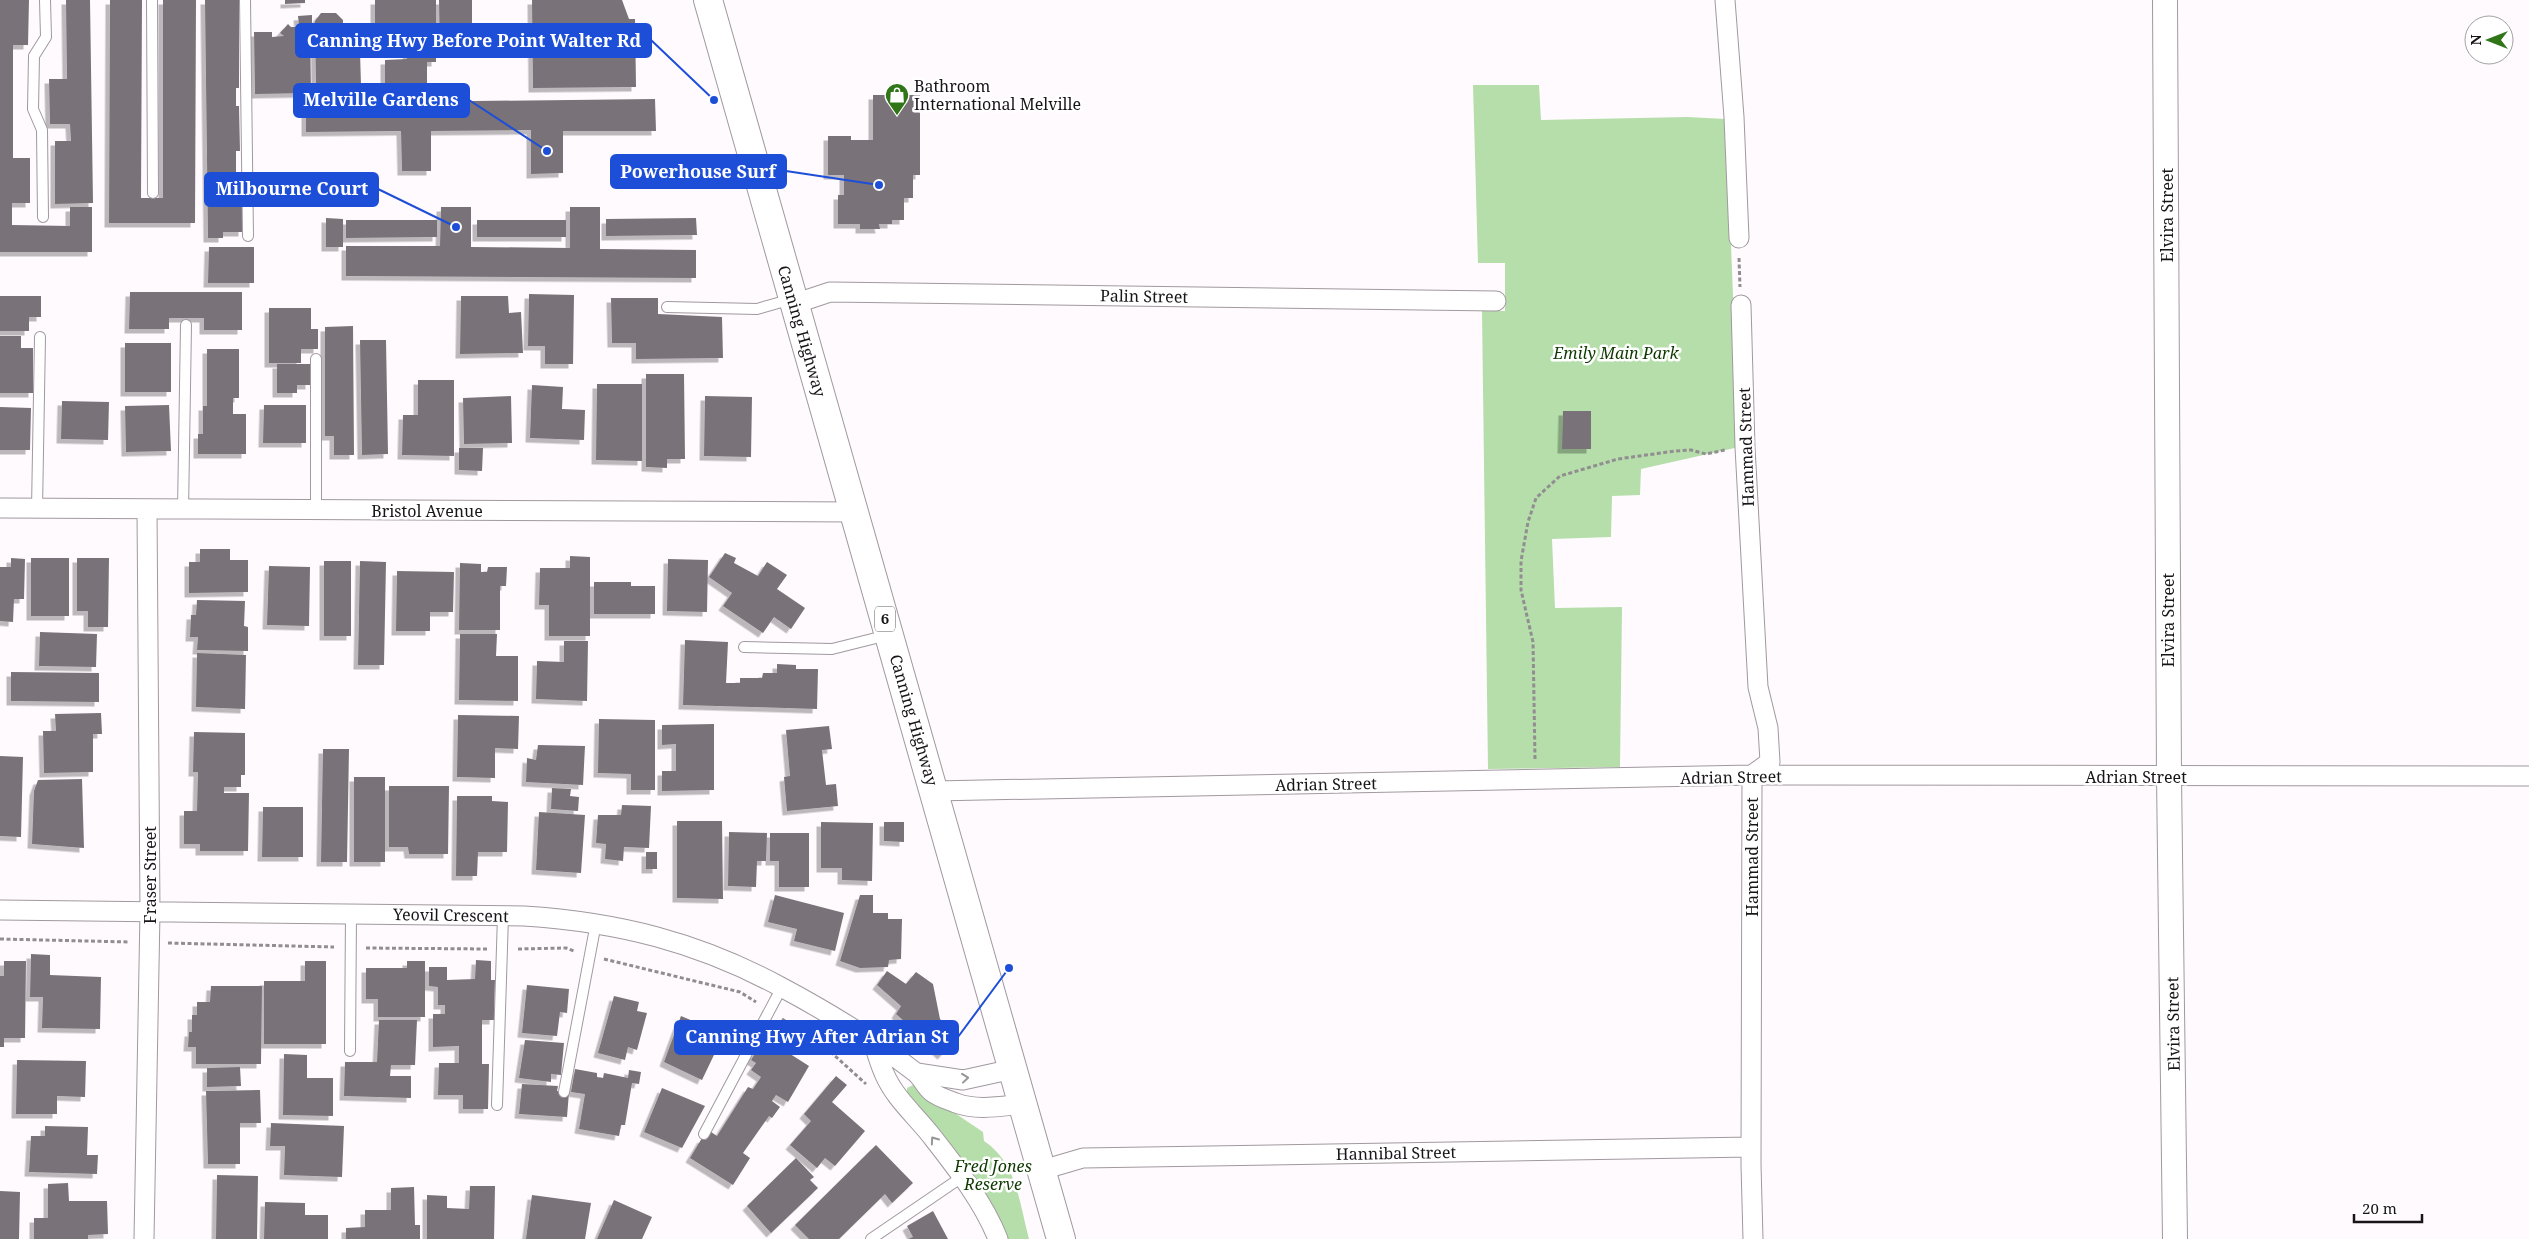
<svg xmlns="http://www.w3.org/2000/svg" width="2529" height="1239" viewBox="0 0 2529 1239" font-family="'Noto Serif',serif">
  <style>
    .green { fill: #b5deaa }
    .building { fill: #797278; filter: url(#shadow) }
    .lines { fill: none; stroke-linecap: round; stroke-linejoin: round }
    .service-casing { stroke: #a0999f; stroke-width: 12 }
    .minor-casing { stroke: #a0999f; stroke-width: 21 }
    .tertiary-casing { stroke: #a0999f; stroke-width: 26 }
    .trunk-casing { stroke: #a0999f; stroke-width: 30 }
    .path { stroke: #918d90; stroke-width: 3; stroke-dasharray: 4 2.5; stroke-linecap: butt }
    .service { stroke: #fff; stroke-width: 10 }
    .minor { stroke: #fff; stroke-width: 19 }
    .tertiary { stroke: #fff; stroke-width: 24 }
    .trunk { stroke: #fff; stroke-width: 28 }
    .oneway { stroke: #979697 }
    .labels { text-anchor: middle; stroke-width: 5; stroke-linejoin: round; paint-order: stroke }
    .shield { fill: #fff; stroke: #5d5b5d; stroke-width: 1 }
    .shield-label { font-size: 15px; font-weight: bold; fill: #181518 }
    .poi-label { font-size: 16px; fill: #181518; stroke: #fff; text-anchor: start }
    .street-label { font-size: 16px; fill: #181518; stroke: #fff }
    .park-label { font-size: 16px; font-style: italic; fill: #0e3800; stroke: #fff }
    .leader { fill: none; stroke: #1d4ed8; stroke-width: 2 }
    .callout-dot { fill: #1d4ed8; stroke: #fff; stroke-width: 2 }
    .callout { fill: #1d4ed8; stroke: #1d4ed8; stroke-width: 2 }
    .callout-label { font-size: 18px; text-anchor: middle; font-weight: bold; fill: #fff }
  </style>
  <defs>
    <filter id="shadow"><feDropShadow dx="-4.5" dy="4.5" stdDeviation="0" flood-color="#0004"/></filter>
  </defs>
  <rect width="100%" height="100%" fill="#fffafe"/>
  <path class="green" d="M 1473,85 L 1539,85 L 1541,120 L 1687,117 L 1726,119 L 1739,447 L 1641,469 L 1640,495 L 1612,496 L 1611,537 L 1552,539 L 1555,608 L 1622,607 L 1620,767 L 1488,769 L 1482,311 L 1505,311 L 1505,263 L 1478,263 Z
    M 913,1085 L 983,1132 L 984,1141 C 1017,1163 1019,1202 1029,1239 L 1008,1239 L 1004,1228 L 989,1203 L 907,1094 L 907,1088 Z"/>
  <path class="building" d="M 0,0 L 29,0 L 28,45 L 13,45 L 13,158 L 30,158 L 30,203 L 12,203 L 12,225 L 70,226 L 70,207 L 92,207 L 92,252 L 0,252 Z
    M 66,0 L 90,0 L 93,203 L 55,204 L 55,141 L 71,141 L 70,124 L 50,124 L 49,79 L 67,79 Z
    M 110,0 L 142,0 L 141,198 L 163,198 L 163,0 L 196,0 L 195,223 L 109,223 Z
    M 205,0 L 239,0 L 239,88 L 236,88 L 236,106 L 239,106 L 240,151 L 236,151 L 236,189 L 243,189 L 243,232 L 223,232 L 223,238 L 208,238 Z
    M 285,0 L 305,0 L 305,3 L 285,4 Z
    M 375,0 L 436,0 L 436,62 L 427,62 L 427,91 L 385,91 L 385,60 L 407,59 L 410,25 L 375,25 Z
    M 439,0 L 472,0 L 472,53 L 440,53 Z
    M 532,0 L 622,0 L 629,19 L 635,19 L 636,87 L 533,88 Z
    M 321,13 L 336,13 L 343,20 L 343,28 L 372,28 L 372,52 L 360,52 L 361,85 L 316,86 L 315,21 Z
    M 312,15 L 312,24 L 299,25 L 298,16 Z
    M 288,24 L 291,27 L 310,27 L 311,93 L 255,94 L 254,32 L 272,32 L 272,37 L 284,36 L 280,33 Z
    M 873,95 L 920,95 L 920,175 L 913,175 L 913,198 L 904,198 L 904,220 L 892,220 L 892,224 L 879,224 L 880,229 L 860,229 L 860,224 L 838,224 L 838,195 L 844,195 L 844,175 L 828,175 L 828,136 L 851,136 L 851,140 L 873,140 Z
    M 655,99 L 656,131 L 563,131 L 563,173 L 531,174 L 531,130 L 431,131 L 431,171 L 402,171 L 401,131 L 306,132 L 306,103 Z
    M 441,207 L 471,207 L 471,247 L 570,248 L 570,207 L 600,207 L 600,249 L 696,250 L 696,278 L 346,276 L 346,246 L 440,246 Z
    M 326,218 L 343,219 L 343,247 L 326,247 Z
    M 696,218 L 697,235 L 606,236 L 606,219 Z
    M 346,220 L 437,220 L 437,237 L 346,238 Z
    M 477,220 L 566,220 L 566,237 L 477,237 Z
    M 209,247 L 254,247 L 254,283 L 208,283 Z
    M 130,292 L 242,292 L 242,330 L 204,330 L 204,318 L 169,318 L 169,329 L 129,329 Z
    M 529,294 L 574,295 L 573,364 L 545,364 L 545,346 L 528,346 Z
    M 0,296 L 41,296 L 41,317 L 29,317 L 29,331 L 0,331 Z
    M 461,296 L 508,296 L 509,313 L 521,312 L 523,353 L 460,354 Z
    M 611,298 L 658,298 L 658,314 L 722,317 L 723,358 L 636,359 L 636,343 L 612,343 Z
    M 269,308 L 311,308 L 311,329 L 318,329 L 318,349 L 301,349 L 301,363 L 269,363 Z
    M 353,326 L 354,455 L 334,455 L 334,436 L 325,436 L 325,327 Z
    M 0,336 L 21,336 L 21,348 L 33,348 L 33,393 L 0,393 Z
    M 360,340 L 386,340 L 388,454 L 362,455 Z
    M 125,343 L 171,343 L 171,392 L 125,392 Z
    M 207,349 L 239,349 L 239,398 L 233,398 L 233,414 L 246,414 L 246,454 L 198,454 L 198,434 L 203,434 L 203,406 L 207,406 Z
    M 277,364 L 310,364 L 310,385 L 297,385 L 297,393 L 277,393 Z
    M 646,374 L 684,374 L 685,459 L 667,459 L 667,468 L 646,467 Z
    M 418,380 L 454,380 L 454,456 L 402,455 L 403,415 L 418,415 Z
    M 597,384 L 642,384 L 642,461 L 596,460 Z
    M 532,385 L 563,387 L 562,409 L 585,410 L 584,440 L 530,438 Z
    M 511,396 L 512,443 L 464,444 L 463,398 Z
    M 705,396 L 752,397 L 751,457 L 704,456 Z
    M 62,401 L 109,402 L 108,440 L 61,439 Z
    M 169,405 L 171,451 L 126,452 L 125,406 Z
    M 264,405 L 306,405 L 306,443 L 263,443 Z
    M 0,407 L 31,408 L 30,450 L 0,450 Z
    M 1563,411 L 1591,411 L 1591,449 L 1562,449 Z
    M 459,448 L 483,448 L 482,471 L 459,470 Z
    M 200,549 L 230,549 L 230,560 L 248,560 L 248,592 L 189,593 L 189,562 L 200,562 Z
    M 725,553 L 736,558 L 734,563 L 758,576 L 767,562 L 787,575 L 777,589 L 805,608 L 791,629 L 774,617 L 763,633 L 723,606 L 732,593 L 709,577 Z
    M 570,556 L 590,557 L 590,636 L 549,636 L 549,605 L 539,605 L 540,568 L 570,568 Z
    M 11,558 L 25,559 L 24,599 L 14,599 L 13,622 L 0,621 L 0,567 L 11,567 Z
    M 31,558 L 69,558 L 69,616 L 31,616 Z
    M 77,558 L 109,558 L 108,627 L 88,627 L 88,611 L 77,611 Z
    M 668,559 L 708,560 L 707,612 L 667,611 Z
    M 324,561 L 351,561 L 351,636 L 324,636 Z
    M 360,561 L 386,562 L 384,665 L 358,665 Z
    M 460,563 L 481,564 L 481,572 L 487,572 L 488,567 L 507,567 L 506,586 L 500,586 L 500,630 L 459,630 Z
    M 269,566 L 310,567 L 309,626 L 267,625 Z
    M 397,571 L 454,572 L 453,612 L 430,612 L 430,631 L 396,631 Z
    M 594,582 L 631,582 L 631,586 L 655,586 L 655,614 L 594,614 Z
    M 197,600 L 245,601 L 244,626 L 248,627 L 248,651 L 197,650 L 198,637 L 190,637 L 191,615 L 196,615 Z
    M 40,632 L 97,634 L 96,667 L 39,666 Z
    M 460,634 L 497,634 L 496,656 L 518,656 L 518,701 L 459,700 Z
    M 685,640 L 728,642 L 726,683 L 740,683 L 740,678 L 762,678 L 763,673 L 777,673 L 777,664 L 796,665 L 796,669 L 818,669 L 817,709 L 683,705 Z
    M 564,641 L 588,641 L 587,701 L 536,699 L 537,661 L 564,662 Z
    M 197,653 L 246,655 L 245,709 L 196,707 Z
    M 11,672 L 99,673 L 99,702 L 11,701 Z
    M 101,713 L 102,734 L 93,734 L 93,772 L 44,773 L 43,731 L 56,731 L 55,714 Z
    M 458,715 L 519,716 L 518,749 L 495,748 L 495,778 L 457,777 Z
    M 599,719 L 655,720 L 655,790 L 631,790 L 631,774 L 598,773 Z
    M 714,724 L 714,790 L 662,791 L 662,771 L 676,771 L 676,744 L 662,745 L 662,725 Z
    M 829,726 L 832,749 L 822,750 L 826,785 L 836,784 L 838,806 L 787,811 L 784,777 L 790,776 L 786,730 Z
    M 194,732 L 245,733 L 245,775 L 241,775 L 241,787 L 224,787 L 224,793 L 249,793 L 248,851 L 200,851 L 200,844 L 184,844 L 184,811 L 197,811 L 198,772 L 193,772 Z
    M 538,745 L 585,746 L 583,785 L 526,782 L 527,758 L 536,760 Z
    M 323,749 L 349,749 L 347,862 L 321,862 Z
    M 0,756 L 23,757 L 21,837 L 0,836 Z
    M 354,777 L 385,777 L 385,862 L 354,862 Z
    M 82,779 L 84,848 L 32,844 L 34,791 L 38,780 Z
    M 389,786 L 449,786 L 448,854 L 409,854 L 408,847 L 389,847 Z
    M 552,788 L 571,789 L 570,796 L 579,797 L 578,811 L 551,809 Z
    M 457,796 L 492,796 L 492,801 L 508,802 L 507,852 L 478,852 L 477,876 L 456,876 Z
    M 622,805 L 651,806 L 649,848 L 624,847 L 623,861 L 605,859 L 606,844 L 596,843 L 598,815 L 621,815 Z
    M 263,807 L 303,807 L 303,857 L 262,857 Z
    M 539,812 L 585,815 L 581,873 L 536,870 Z
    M 677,821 L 722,821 L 723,899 L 677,898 Z
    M 821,822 L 873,823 L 872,881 L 842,880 L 842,868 L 821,868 Z
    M 884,822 L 904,822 L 904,842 L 884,841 Z
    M 729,832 L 767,833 L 766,861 L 757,861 L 756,887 L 728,886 Z
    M 770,833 L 809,833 L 809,887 L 779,887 L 779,861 L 770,861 Z
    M 646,852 L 657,852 L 657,869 L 646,869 Z
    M 775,895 L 844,913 L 835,951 L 794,941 L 797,929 L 768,922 Z
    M 860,895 L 873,895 L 873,913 L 888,913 L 888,919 L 902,919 L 901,959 L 889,960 L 888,967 L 860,968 L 840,961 Z
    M 31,954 L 50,955 L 50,975 L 101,977 L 100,1029 L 42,1028 L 43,997 L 30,997 Z
    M 476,960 L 491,961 L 491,980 L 495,980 L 494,1020 L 482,1020 L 482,1064 L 489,1064 L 488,1109 L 463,1109 L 463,1095 L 438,1095 L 439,1063 L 459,1063 L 459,1046 L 433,1047 L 433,1014 L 445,1014 L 445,1005 L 438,1005 L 438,987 L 429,986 L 429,967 L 447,967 L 447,980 L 475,979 Z
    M 4,961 L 26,961 L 25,1038 L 4,1038 L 4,1047 L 0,1047 L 0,976 L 4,976 Z
    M 305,961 L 326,961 L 326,1044 L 264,1044 L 264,981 L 305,981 Z
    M 407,961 L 425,961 L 425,1017 L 378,1017 L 378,999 L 366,999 L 366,968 L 407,968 Z
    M 887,971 L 906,984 L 916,972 L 933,984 L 940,1019 L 959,1037 L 942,1055 L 896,1014 L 901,1006 L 877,985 Z
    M 527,985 L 569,989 L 567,1013 L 560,1012 L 557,1036 L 522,1033 Z
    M 211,986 L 262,986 L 261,1064 L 196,1064 L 196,1047 L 188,1047 L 189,1032 L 192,1032 L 192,1015 L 197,1015 L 197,1002 L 210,1002 Z
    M 614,996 L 639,1002 L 637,1011 L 647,1013 L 637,1050 L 628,1047 L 625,1060 L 598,1053 Z
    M 681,1016 L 724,1034 L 702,1080 L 664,1062 Z
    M 379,1020 L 417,1020 L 415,1065 L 391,1065 L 390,1076 L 411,1076 L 411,1098 L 344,1096 L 345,1062 L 377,1062 Z
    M 765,1038 L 809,1066 L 788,1102 L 776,1095 L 772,1101 L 780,1107 L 772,1118 L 769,1116 L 743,1153 L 750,1158 L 733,1185 L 690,1158 L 702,1138 L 706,1140 L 711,1132 L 717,1136 L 748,1087 L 753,1089 L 761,1077 L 751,1070 L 756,1063 L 751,1060 Z
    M 525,1040 L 564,1043 L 561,1075 L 551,1074 L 551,1082 L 519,1078 Z
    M 284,1054 L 307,1055 L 307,1078 L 333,1078 L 333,1116 L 283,1115 Z
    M 17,1060 L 86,1061 L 85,1097 L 57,1096 L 57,1114 L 16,1114 Z
    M 240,1067 L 241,1086 L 207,1087 L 207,1068 Z
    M 575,1069 L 597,1073 L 597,1077 L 603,1078 L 604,1073 L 628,1078 L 629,1070 L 641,1072 L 639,1084 L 632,1083 L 625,1125 L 621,1125 L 619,1136 L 579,1129 L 585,1094 L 571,1092 Z
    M 836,1076 L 847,1085 L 832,1102 L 865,1131 L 835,1166 L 825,1158 L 817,1168 L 790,1145 L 811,1121 L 804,1114 Z
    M 522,1084 L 558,1086 L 557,1091 L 569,1092 L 567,1117 L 519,1114 Z
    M 662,1088 L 705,1106 L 682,1148 L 644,1132 Z
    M 260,1090 L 261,1123 L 240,1123 L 240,1164 L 208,1164 L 206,1091 Z
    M 271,1123 L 344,1126 L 342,1177 L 284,1175 L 285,1146 L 270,1146 Z
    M 45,1126 L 88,1127 L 87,1155 L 98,1155 L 97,1174 L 29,1172 L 31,1136 L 45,1136 Z
    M 876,1145 L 913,1183 L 892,1203 L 885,1194 L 839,1239 L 809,1239 L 795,1225 Z
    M 796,1158 L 814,1177 L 810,1180 L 818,1188 L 771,1233 L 747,1206 Z
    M 217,1175 L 258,1176 L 257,1239 L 216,1239 Z
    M 68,1183 L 69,1201 L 107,1201 L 108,1234 L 88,1235 L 88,1239 L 34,1239 L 34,1218 L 48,1218 L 48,1184 Z
    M 470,1186 L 495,1186 L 494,1239 L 427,1239 L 427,1195 L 447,1196 L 447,1208 L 469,1209 Z
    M 414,1187 L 415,1225 L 420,1225 L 420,1239 L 346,1239 L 346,1228 L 365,1227 L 365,1210 L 391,1210 L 391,1188 Z
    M 0,1191 L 20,1192 L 19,1239 L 0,1239 Z
    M 532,1195 L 591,1203 L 585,1239 L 526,1239 Z
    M 614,1200 L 652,1217 L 642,1239 L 597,1239 Z
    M 265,1202 L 305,1203 L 305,1215 L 328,1215 L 328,1239 L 264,1239 Z
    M 933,1211 L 948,1239 L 908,1239 L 913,1237 L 907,1226 Z"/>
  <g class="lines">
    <g class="service-casing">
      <path id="service" d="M 152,0 L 153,193
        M 245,0 L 248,236
        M 43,217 L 42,130 L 33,109 L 34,56 L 46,37 L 45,0
        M 667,307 L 757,309 L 792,299
        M 316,359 L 316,511
        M 37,509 L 40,337
        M 183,511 L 186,325
        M 744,647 L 832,649 L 888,635
        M 350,1051 L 351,914
        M 564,1092 L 596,923
        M 497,1105 L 503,916
        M 704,1134 L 782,987
        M 871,1239 L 962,1177"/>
    </g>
    <g class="minor-casing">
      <path id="minor" d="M 1725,0 L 1734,117 L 1739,238
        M 794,304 L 830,292 L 1496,301
        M 1741,305 L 1745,447 L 1758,687 L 1768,728 L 1770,762 L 1752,775 L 1751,1165 L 1753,1239
        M 0,508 L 854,512
        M 934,791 L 1752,775 L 2529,776
        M 0,910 L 524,916 C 618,922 698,942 781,987 C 826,1011 874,1040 915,1072 C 922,1077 925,1087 932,1092 C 938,1097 948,1100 956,1103 C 977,1111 1002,1106 1023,1104
        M 874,1044 C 877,1054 880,1064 884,1073 C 894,1097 914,1114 930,1134 C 955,1166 983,1201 998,1239
        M 917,1073 L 963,1080 L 1013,1069
        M 1042,1170 L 1083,1158 L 1751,1147
        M 144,1239 L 150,912 L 147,510"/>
    </g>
    <g class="tertiary-casing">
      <path id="tertiary" d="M 2165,0 L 2169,777 L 2175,1239"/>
    </g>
    <g class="trunk-casing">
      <path id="trunk" d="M 708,0 L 1061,1239"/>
    </g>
    <path class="path" d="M 1739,258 L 1740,287
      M 1535,759 L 1533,642 L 1521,590 L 1521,561 L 1528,522 L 1536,498 L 1560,476 L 1618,459 L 1675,451 L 1691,450 L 1706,454 L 1725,450
      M 0,939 L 129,942
      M 168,943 L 334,947
      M 366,948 L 487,949
      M 518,949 L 566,948 L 574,951
      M 604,959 L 740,992 L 756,1002
      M 782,1019 L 823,1045 L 866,1084"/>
    <use href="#service" class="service"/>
    <use href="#minor" class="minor"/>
    <use href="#tertiary" class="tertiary"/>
    <use href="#trunk" class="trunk"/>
  </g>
  <defs><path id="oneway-chevron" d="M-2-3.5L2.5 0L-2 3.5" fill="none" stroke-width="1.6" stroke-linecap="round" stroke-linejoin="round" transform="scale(1.25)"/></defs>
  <g class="oneway">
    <use href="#oneway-chevron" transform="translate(965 1078) rotate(-6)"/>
    <use href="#oneway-chevron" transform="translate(934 1140) rotate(-125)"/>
  </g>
  <defs>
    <g id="shop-pin" transform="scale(1.25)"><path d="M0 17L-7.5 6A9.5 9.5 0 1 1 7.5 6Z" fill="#307618" stroke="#fff"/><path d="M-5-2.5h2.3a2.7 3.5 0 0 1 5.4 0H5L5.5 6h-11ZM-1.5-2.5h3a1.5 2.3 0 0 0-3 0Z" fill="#fff"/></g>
  </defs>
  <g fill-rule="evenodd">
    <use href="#shop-pin" x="897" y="95"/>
  </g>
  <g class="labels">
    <rect class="shield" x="875" y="606.5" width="20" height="25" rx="4"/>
    <g class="shield-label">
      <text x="885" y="624">6</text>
    </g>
    <g class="poi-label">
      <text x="914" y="92">Bathroom<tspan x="914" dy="18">International Melville</tspan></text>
    </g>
    <g class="street-label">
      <text transform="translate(2167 215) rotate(-90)" y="6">Elvira Street</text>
      <text transform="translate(1144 296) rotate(1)" y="6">Palin Street</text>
      <text transform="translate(802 331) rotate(74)" y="6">Canning Highway</text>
      <text transform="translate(1746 447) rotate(-92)" y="6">Hammad Street</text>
      <text x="427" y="517">Bristol Avenue</text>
      <text transform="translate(2168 620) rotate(-90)" y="6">Elvira Street</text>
      <text transform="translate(914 720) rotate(74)" y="6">Canning Highway</text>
      <text transform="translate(1731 777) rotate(-1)" y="6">Adrian Street</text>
      <text x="2136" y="783">Adrian Street</text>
      <text transform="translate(1326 784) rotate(-1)" y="6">Adrian Street</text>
      <text transform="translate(1752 857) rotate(-90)" y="6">Hammad Street</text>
      <text transform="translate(150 875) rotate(-90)" y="6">Fraser Street</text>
      <text transform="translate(451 915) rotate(1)" y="6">Yeovil Crescent</text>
      <text transform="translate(2173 1024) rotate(-91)" y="6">Elvira Street</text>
      <text transform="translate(1396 1153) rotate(-1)" y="6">Hannibal Street</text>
    </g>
    <g class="park-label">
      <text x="1616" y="359">Emily Main Park</text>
      <text x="993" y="1172">Fred Jones<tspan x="993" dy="18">Reserve</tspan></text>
    </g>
  </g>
  <path class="leader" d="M714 100L651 40M547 151L469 100M879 185L786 171M456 227L378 189M1009 968L958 1037"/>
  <g class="callout-dot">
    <circle cx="714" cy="100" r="5"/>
    <circle cx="547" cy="151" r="5"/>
    <circle cx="879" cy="185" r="5"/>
    <circle cx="456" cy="227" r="5"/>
    <circle cx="1009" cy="968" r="5"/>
  </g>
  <g class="callout">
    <rect x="296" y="24" width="355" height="33" rx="5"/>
    <rect x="294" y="84" width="175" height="33" rx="5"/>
    <rect x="611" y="155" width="175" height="33" rx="5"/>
    <rect x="205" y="173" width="173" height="33" rx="5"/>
    <rect x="675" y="1021" width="283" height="33" rx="5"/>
  </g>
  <g class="callout-label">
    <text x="474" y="47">Canning Hwy Before Point Walter Rd</text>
    <text x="381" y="106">Melville Gardens</text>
    <text x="698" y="178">Powerhouse Surf</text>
    <text x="292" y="195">Milbourne Court</text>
    <text x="817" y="1043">Canning Hwy After Adrian St</text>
  </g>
  <g transform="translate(2489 40) rotate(270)"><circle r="24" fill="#ffffff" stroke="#a3a1a3"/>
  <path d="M0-4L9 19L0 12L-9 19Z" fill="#307618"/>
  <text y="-8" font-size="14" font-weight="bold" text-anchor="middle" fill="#181518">N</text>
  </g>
  <path d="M2354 1214v8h68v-8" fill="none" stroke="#181518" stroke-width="2.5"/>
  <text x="2362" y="1214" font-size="15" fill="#181518" stroke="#ffffff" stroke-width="4" paint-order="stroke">20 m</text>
</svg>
